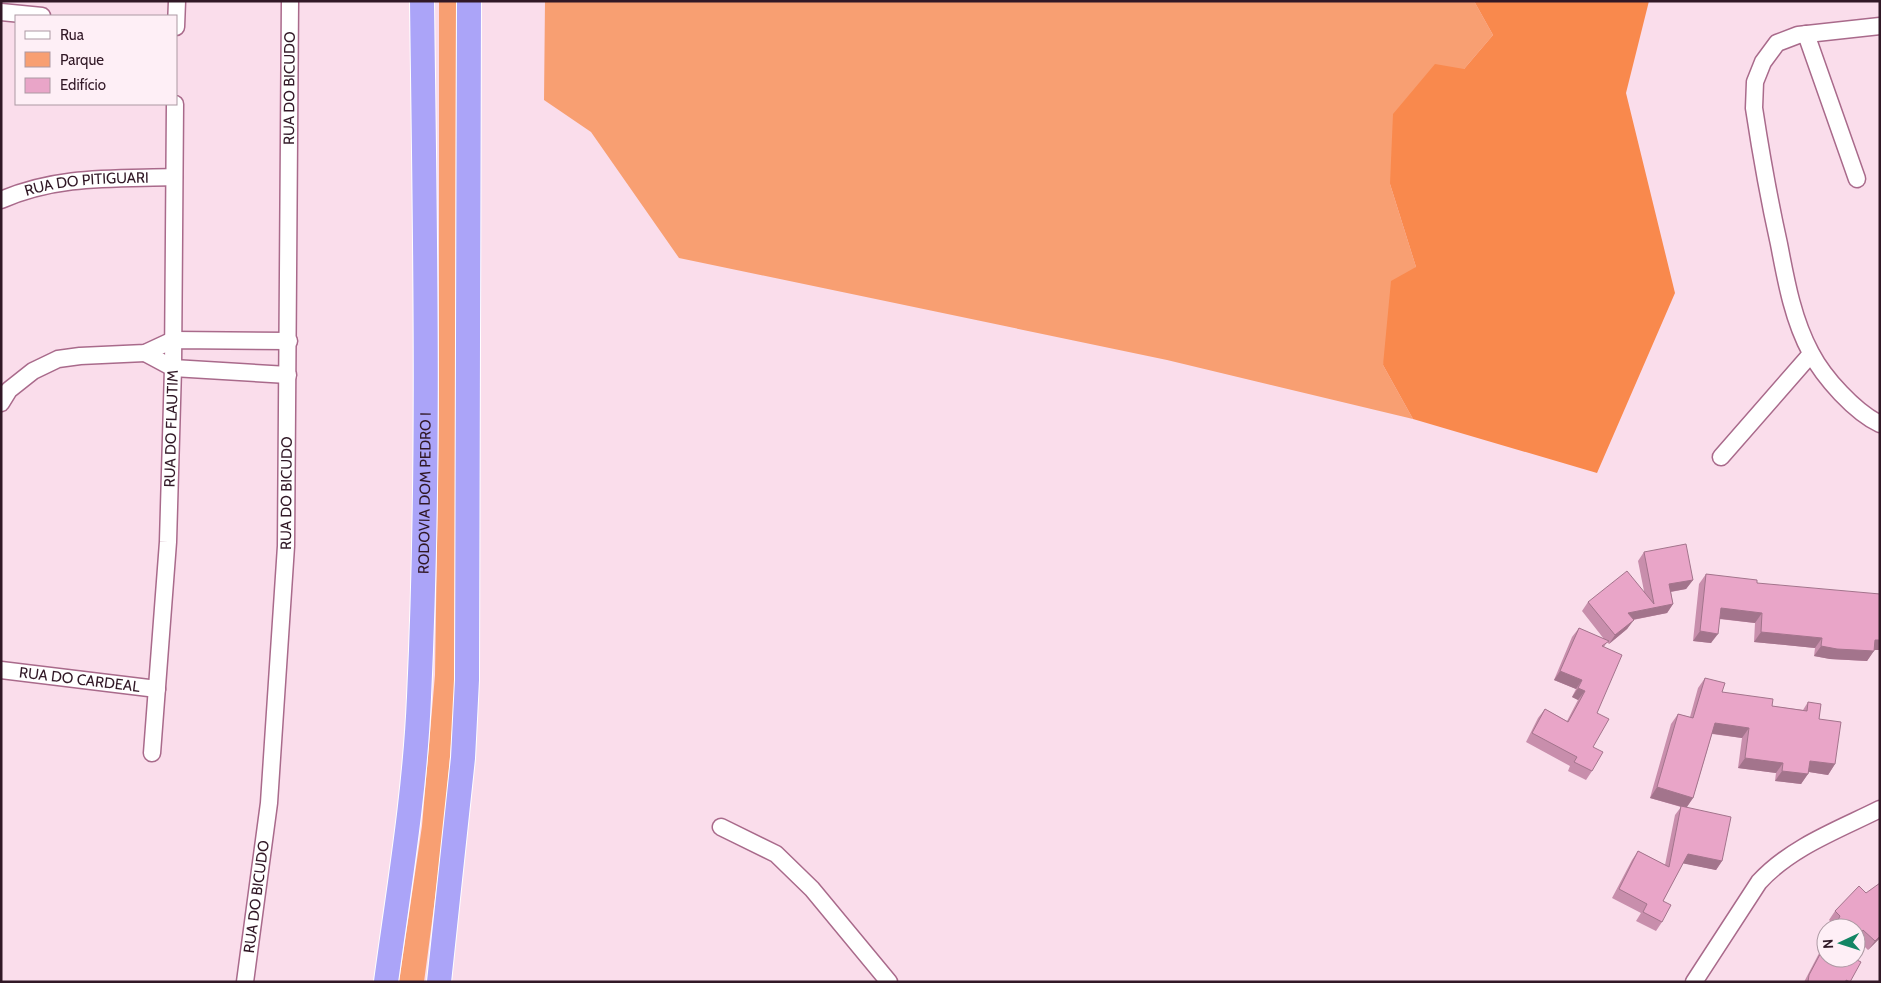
<svg xmlns="http://www.w3.org/2000/svg" width="1881" height="983" viewBox="0 0 1881 983" font-family="Cabin,sans-serif">
  <style>
    .green { fill: #f89f72 }
    .forest { fill: #f9894d }
    .lines { fill: none; stroke-linecap: round; stroke-linejoin: round }
    .minor-casing { stroke: #a96a8b; stroke-width: 19 }
    .highway-casing { stroke: #fff; stroke-width: 26 }
    .minor { stroke: #fff; stroke-width: 16 }
    .highway { stroke: #aba4f8; stroke-width: 24 }
    .wall { fill: #c88eac }
    .shaded-wall { fill: #a3748c }
    .building { fill: #e9a5c8; stroke: #a3748c }
    .labels { text-anchor: middle; stroke-width: 4; stroke-linejoin: round; paint-order: stroke }
    .street-label { font-size: 15px; fill: #311826; stroke: #feeff6 }
  </style>
  <rect width="100%" height="100%" fill="#faddeb"/>
  <path class="green" d="M 439,1 L 456,1 L 455,674 C 451,778 438,879 424,982 L 399,982 L 422,826 L 435,675 L 439,414 Z
    M 545,1 L 1474,1 L 1493,35 L 1464,69 L 1390,184 L 1416,267 L 1383,365 L 1413,419 L 1167,360 L 679,258 L 591,132 L 544,100 Z"/>
  <path class="forest" d="M 1474,1 L 1649,1 L 1626,93 L 1675,293 L 1597,473 L 1413,419 L 1383,365 L 1391,281 L 1416,267 L 1390,184 L 1393,114 L 1435,64 L 1464,69 L 1493,35 Z"/>
  <g class="lines">
    <g class="minor-casing">
      <g id="minor">
        <path d="M 1,12 L 42,16"/>
        <path d="M 1880,26 L 1798,35 L 1777,43 L 1763,62 L 1755,82 L 1754,108 C 1761,154 1769,199 1779,244 C 1786,281 1793,320 1811,353 C 1824,378 1855,412 1880,424"/>
        <path d="M 176,27 L 177,1"/>
        <path d="M 1806,34 L 1857,179"/>
        <path id="s1" d="M 1,200 C 58,175 114,179 174,177"/>
        <path d="M 145,353 L 173,368 L 288,375"/>
        <path d="M 1,403 L 9,390 L 33,371 L 58,359 L 80,356 L 145,353 L 173,340 L 289,341"/>
        <path d="M 1721,457 L 1811,354"/>
        <path id="s2" d="M 1,670 L 157,689"/>
        <path id="s3" d="M 152,753 L 168,542 L 173,368 L 175,104"/>
        <path d="M 721,827 L 776,854 L 812,889 L 889,982"/>
        <path id="s4" d="M 245,982 L 269,803 L 286,546 L 290,1"/>
        <path d="M 1694,982 L 1759,882 C 1791,847 1838,830 1880,809"/>
      </g>
    </g>
    <g class="highway-casing">
      <g id="highway">
        <path id="s5" d="M 386,982 C 399,887 415,793 419,697 C 430,465 425,233 422,1"/>
        <path d="M 439,982 L 463,758 L 467,680 L 469,1"/>
      </g>
    </g>
    <use href="#minor" class="minor"/>
    <use href="#highway" class="highway"/>
  </g>
  <path class="wall" d="M 1644,552 L 1693,580 L 1686,589 L 1671,592 L 1673,604 L 1667,613 L 1633,620 L 1627,629 L 1609,644 L 1607,642 L 1604,647 L 1593,747 L 1592,771 L 1586,780 L 1568,771 L 1570,766 L 1526,742 L 1538,718 L 1545,709 L 1567,721 L 1578,700 L 1572,697 L 1576,689 L 1554,680 L 1572,637 L 1579,628 L 1604,639 L 1582,611 L 1588,602 L 1644,591 L 1638,561 Z
    M 1706,574 L 1757,583 L 1874,650 L 1867,661 L 1830,659 L 1814,656 L 1815,648 L 1754,642 L 1755,623 L 1719,619 L 1711,643 L 1693,641 L 1699,584 Z
    M 1705,678 L 1722,692 L 1772,706 L 1803,710 L 1808,702 L 1819,719 L 1835,764 L 1828,775 L 1809,772 L 1801,784 L 1775,781 L 1776,773 L 1738,768 L 1742,738 L 1712,734 L 1693,798 L 1687,807 L 1722,861 L 1716,870 L 1683,863 L 1663,901 L 1662,922 L 1656,931 L 1636,921 L 1641,913 L 1612,898 L 1632,860 L 1638,851 L 1665,865 L 1675,815 L 1681,807 L 1650,798 L 1671,724 L 1678,714 L 1690,717 L 1698,688 Z
    M 1835,911 L 1880,938 L 1868,950 L 1857,939 L 1856,928 L 1832,928 L 1834,925 L 1829,920 Z
    M 1826,940 L 1826,958 L 1850,982 L 1804,982 Z"/>
  <path class="shaded-wall" d="M 1693,580 L 1686,589 L 1663,593 L 1669,584 Z
    M 1673,604 L 1667,613 L 1621,622 L 1628,613 Z
    M 1721,608 L 1762,613 L 1755,623 L 1714,618 Z
    M 1634,620 L 1627,629 L 1609,644 L 1615,635 Z
    M 1700,631 L 1718,634 L 1711,643 L 1693,641 Z
    M 1761,632 L 1822,638 L 1815,648 L 1754,642 Z
    M 1875,640 L 1880,640 L 1880,650 L 1868,650 Z
    M 1821,646 L 1874,651 L 1867,661 L 1830,659 L 1814,656 Z
    M 1560,671 L 1582,680 L 1576,689 L 1554,680 Z
    M 1578,688 L 1585,691 L 1578,700 L 1572,697 Z
    M 1715,723 L 1749,728 L 1742,738 L 1708,733 Z
    M 1745,758 L 1783,763 L 1776,773 L 1738,768 Z
    M 1810,761 L 1835,764 L 1828,775 L 1803,771 Z
    M 1782,771 L 1808,774 L 1801,784 L 1775,781 Z
    M 1657,787 L 1693,798 L 1686,808 L 1650,798 Z
    M 1688,854 L 1722,861 L 1716,870 L 1681,863 Z
    M 1880,936 L 1880,938 L 1868,950 L 1875,941 Z"/>
  <path class="building" d="M 1686,544 L 1693,580 L 1669,584 L 1673,604 L 1628,613 L 1634,620 L 1615,635 L 1588,602 L 1627,571 L 1654,604 L 1644,552 Z
    M 1706,574 L 1757,580 L 1757,583 L 1880,594 L 1880,640 L 1875,640 L 1874,651 L 1837,649 L 1821,646 L 1822,638 L 1761,632 L 1762,613 L 1721,608 L 1718,634 L 1700,631 Z
    M 1579,628 L 1609,641 L 1602,646 L 1622,655 L 1597,713 L 1609,719 L 1593,747 L 1603,752 L 1592,771 L 1574,762 L 1577,757 L 1532,733 L 1545,709 L 1568,722 L 1585,691 L 1578,688 L 1582,680 L 1560,671 Z
    M 1705,678 L 1725,683 L 1722,692 L 1773,699 L 1772,706 L 1807,711 L 1808,702 L 1821,704 L 1819,719 L 1841,722 L 1835,764 L 1810,761 L 1808,774 L 1782,771 L 1783,763 L 1745,758 L 1749,728 L 1715,723 L 1693,798 L 1657,787 L 1678,714 L 1693,718 Z
    M 1681,806 L 1731,817 L 1722,861 L 1688,854 L 1663,901 L 1671,905 L 1662,922 L 1643,912 L 1647,904 L 1619,889 L 1638,851 L 1669,867 Z
    M 1880,883 L 1880,936 L 1875,941 L 1863,930 L 1856,942 L 1856,928 L 1834,928 L 1840,916 L 1835,911 L 1859,886 L 1866,893 Z
    M 1826,943 L 1826,958 L 1853,958 L 1861,962 L 1850,982 L 1846,980 L 1846,982 L 1808,982 L 1809,975 Z"/>
  <g class="labels">
    <g class="street-label">
      <text dy="5" stroke="none"><textPath href="#s4" startOffset="896">RUA DO BICUDO</textPath></text>
      <text dy="5" stroke="none"><textPath href="#s1" startOffset="88">RUA DO PITIGUARI</textPath></text>
      <text dy="5" stroke="none"><textPath href="#s3" startOffset="325">RUA DO FLAUTIM</textPath></text>
      <text dy="5" stroke="none"><textPath href="#s5" startOffset="491">RODOVIA DOM PEDRO I</textPath></text>
      <text dy="5" stroke="none"><textPath href="#s4" startOffset="491">RUA DO BICUDO</textPath></text>
      <text dy="5" stroke="none"><textPath href="#s2" startOffset="79">RUA DO CARDEAL</textPath></text>
      <text dy="5" stroke="none"><textPath href="#s4" startOffset="86">RUA DO BICUDO</textPath></text>
    </g>
  </g>
  <rect width="1881" height="983" fill="none" stroke="#311826" stroke-width="5"/>
  <rect x="15" y="15" width="162" height="90" fill="#feeff6" stroke="#ac99a3"/>
  <rect x="25" y="31" width="25" height="8" fill="#ffffff" stroke="#ac99a3"/>
  <text x="60" y="40" font-size="15" fill="#311826">Rua</text>
  <rect x="25" y="52" width="25" height="15" fill="#f89f72" stroke="#ac99a3"/>
  <text x="60" y="65" font-size="15" fill="#311826">Parque</text>
  <rect x="25" y="78" width="25" height="15" fill="#e9a5c8" stroke="#ac99a3"/>
  <text x="60" y="90" font-size="15" fill="#311826">Edifício</text>
  <g transform="translate(1841 943) rotate(266)"><circle r="24" fill="#feeff6" stroke="#ac99a3"/>
  <path d="M0-4L9 19L0 12L-9 19Z" fill="#138564"/>
  <text y="-8" font-size="14" font-weight="bold" text-anchor="middle" fill="#311826">N</text>
  </g>
</svg>
